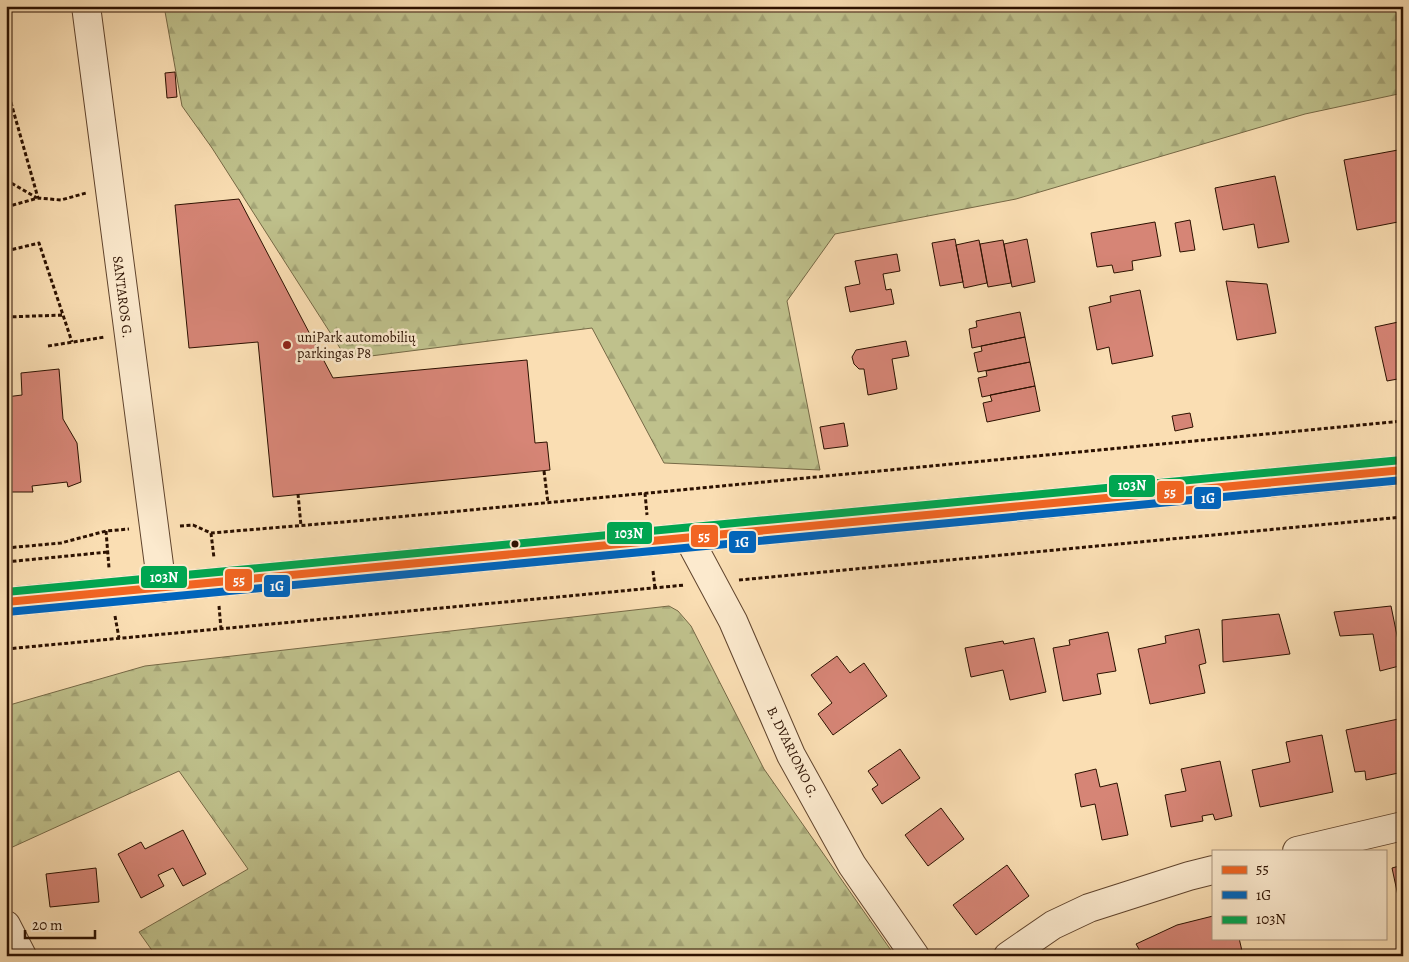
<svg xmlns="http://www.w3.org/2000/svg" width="1409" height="962" viewBox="0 0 1409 962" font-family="Alegreya,serif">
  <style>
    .forest { fill: url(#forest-firs); stroke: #766946 }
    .building { fill: #d68576; stroke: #2c1100 }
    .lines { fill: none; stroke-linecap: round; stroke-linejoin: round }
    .minor-casing { stroke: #60442d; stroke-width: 30 }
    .major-casing { stroke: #2c1100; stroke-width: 30 }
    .path { stroke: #2c1100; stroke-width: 3; stroke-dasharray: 4 2.5; stroke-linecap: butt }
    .minor { stroke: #fceace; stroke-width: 28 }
    .major { stroke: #fadeb3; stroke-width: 28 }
    .bus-1-casing { stroke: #fceace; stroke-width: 11 }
    .bus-2-casing { stroke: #fceace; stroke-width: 11 }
    .bus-3-casing { stroke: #fceace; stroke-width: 11 }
    .bus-1 { stroke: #f26522; stroke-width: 8 }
    .bus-2 { stroke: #0065bd; stroke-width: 8 }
    .bus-3 { stroke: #00a651; stroke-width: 8 }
    .poi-dot { fill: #8f2418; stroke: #fceace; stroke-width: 2 }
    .bus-dot { fill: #2c1100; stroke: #fceace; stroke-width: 2 }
    .labels { text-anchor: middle; stroke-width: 5; stroke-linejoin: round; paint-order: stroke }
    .street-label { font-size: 14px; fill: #2c1100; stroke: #fceace }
    .poi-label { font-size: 14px; fill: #2c1100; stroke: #fceace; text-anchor: start }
    .line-badge { stroke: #fceace; stroke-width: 2 }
    .badge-label { font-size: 14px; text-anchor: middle; font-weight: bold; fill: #fff }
  </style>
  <defs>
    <pattern id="forest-firs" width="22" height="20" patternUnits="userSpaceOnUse" patternTransform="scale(1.25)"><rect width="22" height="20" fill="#bfc18c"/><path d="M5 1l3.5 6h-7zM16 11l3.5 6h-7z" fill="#a4a577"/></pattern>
  </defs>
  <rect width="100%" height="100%" fill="#fadeb3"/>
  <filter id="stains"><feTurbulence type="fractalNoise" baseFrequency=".004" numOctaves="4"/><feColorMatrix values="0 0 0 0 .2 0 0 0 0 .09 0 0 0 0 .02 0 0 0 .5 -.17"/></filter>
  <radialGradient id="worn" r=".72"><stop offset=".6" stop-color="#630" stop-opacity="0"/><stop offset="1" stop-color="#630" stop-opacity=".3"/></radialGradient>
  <path class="forest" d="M 164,6 L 1403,6 L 1403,93 L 1305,114 L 1016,199 L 835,234 L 787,301 L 820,470 L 664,463 L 592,328 L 347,359 L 212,148 L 182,106 Z
    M 669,606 L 678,611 L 691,626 L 764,769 L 895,956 L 156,956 L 139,932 L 248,869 L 179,771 L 6,850 L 6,706 L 145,666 Z"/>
  <path class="building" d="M 175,72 L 177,97 L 167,98 L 165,73 Z
    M 1398,150 L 1403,177 L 1403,221 L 1357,230 L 1344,160 Z
    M 1275,176 L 1289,242 L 1258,248 L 1254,224 L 1223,230 L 1215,188 Z
    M 239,199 L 333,378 L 527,360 L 535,443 L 547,442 L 550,470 L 273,497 L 258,342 L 189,348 L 175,205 Z
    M 1190,220 L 1195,250 L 1180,252 L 1175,223 Z
    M 1155,222 L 1161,256 L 1132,261 L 1133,270 L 1114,273 L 1112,265 L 1097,267 L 1091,233 Z
    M 955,239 L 963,282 L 940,286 L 932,243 Z
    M 1027,239 L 1035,282 L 1012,287 L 1004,244 Z
    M 979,240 L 987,283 L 964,288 L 956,245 Z
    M 1003,240 L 1011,283 L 988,287 L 980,244 Z
    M 897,254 L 900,271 L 883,274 L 886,290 L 891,289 L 894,304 L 850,312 L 845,287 L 860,284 L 855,261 Z
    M 1226,281 L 1267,284 L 1276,333 L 1237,340 Z
    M 1140,290 L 1153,356 L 1112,364 L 1109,347 L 1097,350 L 1089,307 L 1111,302 L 1110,296 Z
    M 1020,312 L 1025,337 L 972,348 L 969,329 L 977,327 L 976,321 Z
    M 1403,321 L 1403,378 L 1387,381 L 1375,327 Z
    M 1025,337 L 1030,362 L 978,372 L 974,353 L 982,351 L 981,346 Z
    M 906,341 L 909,356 L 892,359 L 897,389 L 868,395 L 864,369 L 859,369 L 854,364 L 852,357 L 856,350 Z
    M 1030,362 L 1035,386 L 982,397 L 978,378 L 987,376 L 986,371 Z
    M 59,369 L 63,419 L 77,443 L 81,482 L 68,487 L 67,482 L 32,486 L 33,492 L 6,492 L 6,397 L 22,395 L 21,373 Z
    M 1035,386 L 1040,411 L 987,422 L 983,403 L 992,401 L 990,395 Z
    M 1190,413 L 1193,427 L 1175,431 L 1172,416 Z
    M 844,423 L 848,446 L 824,449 L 820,427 Z
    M 1391,606 L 1403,665 L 1380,671 L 1373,634 L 1340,636 L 1334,612 Z
    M 1279,614 L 1290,654 L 1223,662 L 1222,620 Z
    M 1199,629 L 1206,663 L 1199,665 L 1205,693 L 1150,704 L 1138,649 L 1166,643 L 1165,636 Z
    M 1108,632 L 1116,671 L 1097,674 L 1101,694 L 1063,701 L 1053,648 L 1070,645 L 1069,640 Z
    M 1034,638 L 1046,692 L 1010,700 L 1003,670 L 971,677 L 965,648 L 1003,641 L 1004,644 Z
    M 837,656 L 850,673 L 864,663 L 887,696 L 833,735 L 818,714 L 832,703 L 811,675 Z
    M 1403,718 L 1403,772 L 1366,780 L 1365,771 L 1355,772 L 1346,730 Z
    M 1322,735 L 1333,792 L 1260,807 L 1252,770 L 1290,762 L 1286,742 Z
    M 900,749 L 920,778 L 882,804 L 872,789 L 878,785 L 868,771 Z
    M 1220,761 L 1232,816 L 1215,820 L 1213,814 L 1202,816 L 1203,821 L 1171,827 L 1165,795 L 1186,791 L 1181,769 Z
    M 1096,769 L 1100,787 L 1117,783 L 1128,835 L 1102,840 L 1095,804 L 1081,807 L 1075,774 Z
    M 941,808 L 964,839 L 928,866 L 905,835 Z
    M 183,830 L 206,874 L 183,886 L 173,868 L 158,875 L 164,886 L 141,898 L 118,854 L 141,842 L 145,849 Z
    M 1007,865 L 1029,896 L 976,935 L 953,905 Z
    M 1403,865 L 1403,896 L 1398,896 L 1392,868 Z
    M 96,868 L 99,902 L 50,907 L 46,874 Z
    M 1213,916 L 1213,938 L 1239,938 L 1242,951 L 1218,956 L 1143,956 L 1136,944 L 1177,925 Z"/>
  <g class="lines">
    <g class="minor-casing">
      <path id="minor" d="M 86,6 L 162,588
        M 689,539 L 733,621 L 791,755 L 852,865 L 915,956
        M 1297,851 L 1403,826
        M 6,925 L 22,956
        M 1008,956 L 1053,925 L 1089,908 L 1189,876 L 1213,870"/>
    </g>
    <g class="major-casing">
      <path id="major" d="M 6,602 L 1403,470"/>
    </g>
    <path class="path" d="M 6,64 L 8,69 L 8,92 L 38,198
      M 6,180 L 37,198
      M 6,207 L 38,198 L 61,200 L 86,193
      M 6,251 L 39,243 L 72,342
      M 6,317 L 63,315
      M 48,346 L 105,337
      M 544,471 L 548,503
      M 645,493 L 647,515
      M 298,494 L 301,526
      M 180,526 L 193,525 L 211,533 L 355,521 L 1403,421
      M 106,531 L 109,568
      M 211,533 L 214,558
      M 6,548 L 61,543 L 106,531 L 129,529
      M 6,562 L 108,552
      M 653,571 L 655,588
      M 739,580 L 1403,517
      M 219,606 L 221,629
      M 115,616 L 119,638
      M 6,649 L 685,585"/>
    <use href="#minor" class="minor"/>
    <use href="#major" class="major"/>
    <g class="bus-1-casing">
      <path id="bus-1" d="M 6,602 L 1403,470"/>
    </g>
    <g class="bus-2-casing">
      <path id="bus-2" d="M 7,612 L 1403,480"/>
    </g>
    <g class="bus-3-casing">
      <path id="bus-3" d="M 6,592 L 1402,460"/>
    </g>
    <use href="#bus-1" class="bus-1"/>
    <use href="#bus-2" class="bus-2"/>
    <use href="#bus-3" class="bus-3"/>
  </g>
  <circle class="poi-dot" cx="287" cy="345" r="5"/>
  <circle class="bus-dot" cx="515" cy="544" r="4.5"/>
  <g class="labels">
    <g class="street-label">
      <text transform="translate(123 297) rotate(83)" y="5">SANTAROS G.</text>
      <text transform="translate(793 752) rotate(64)" y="5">B. DVARIONO G.</text>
    </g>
    <g class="poi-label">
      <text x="297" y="342">uniPark automobilių<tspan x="297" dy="16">parkingas P8</tspan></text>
    </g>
  </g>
  <g class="line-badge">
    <rect x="1108" y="474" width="48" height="24" rx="5" fill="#00a651"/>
    <rect x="1156" y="480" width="29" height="24" rx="5" fill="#f26522"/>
    <rect x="1193" y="486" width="29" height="24" rx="5" fill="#0065bd"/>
    <rect x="606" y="521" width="47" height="24" rx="5" fill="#00a651"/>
    <rect x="690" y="524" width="29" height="24" rx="5" fill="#f26522"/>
    <rect x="728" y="530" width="29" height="24" rx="5" fill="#0065bd"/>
    <rect x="140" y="565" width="48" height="24" rx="5" fill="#00a651"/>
    <rect x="224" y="568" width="29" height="24" rx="5" fill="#f26522"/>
    <rect x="263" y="574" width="28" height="24" rx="5" fill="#0065bd"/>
  </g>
  <g class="badge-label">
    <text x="1132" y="490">103N</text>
    <text x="1170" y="497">55</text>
    <text x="1208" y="503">1G</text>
    <text x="629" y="538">103N</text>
    <text x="704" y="541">55</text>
    <text x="742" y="547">1G</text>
    <text x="164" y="582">103N</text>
    <text x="239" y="585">55</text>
    <text x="277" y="591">1G</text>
  </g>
  <rect width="1409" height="962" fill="none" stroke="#fadeb3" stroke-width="25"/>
  <rect x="8" y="8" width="1394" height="947" fill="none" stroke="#2c1100" stroke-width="2.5"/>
  <rect x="12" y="12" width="1384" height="937" fill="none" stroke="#2c1100"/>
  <rect x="1212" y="850" width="175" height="90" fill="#fceace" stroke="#a9937c"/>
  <rect x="1222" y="866" width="25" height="8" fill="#f26522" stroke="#a9937c"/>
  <text x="1256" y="874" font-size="15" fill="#2c1100">55</text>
  <rect x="1222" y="891" width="25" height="8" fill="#0065bd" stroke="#a9937c"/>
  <text x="1256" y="900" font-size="15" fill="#2c1100">1G</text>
  <rect x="1222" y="916" width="25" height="8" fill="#00a651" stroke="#a9937c"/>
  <text x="1256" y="924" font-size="15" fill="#2c1100">103N</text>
  <path d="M25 930v8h70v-8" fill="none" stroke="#2c1100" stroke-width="2.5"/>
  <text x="32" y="930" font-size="15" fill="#2c1100" stroke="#fceace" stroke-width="4" paint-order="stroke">20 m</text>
  <rect width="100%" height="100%" filter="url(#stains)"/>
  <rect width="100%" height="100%" fill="url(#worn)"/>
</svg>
